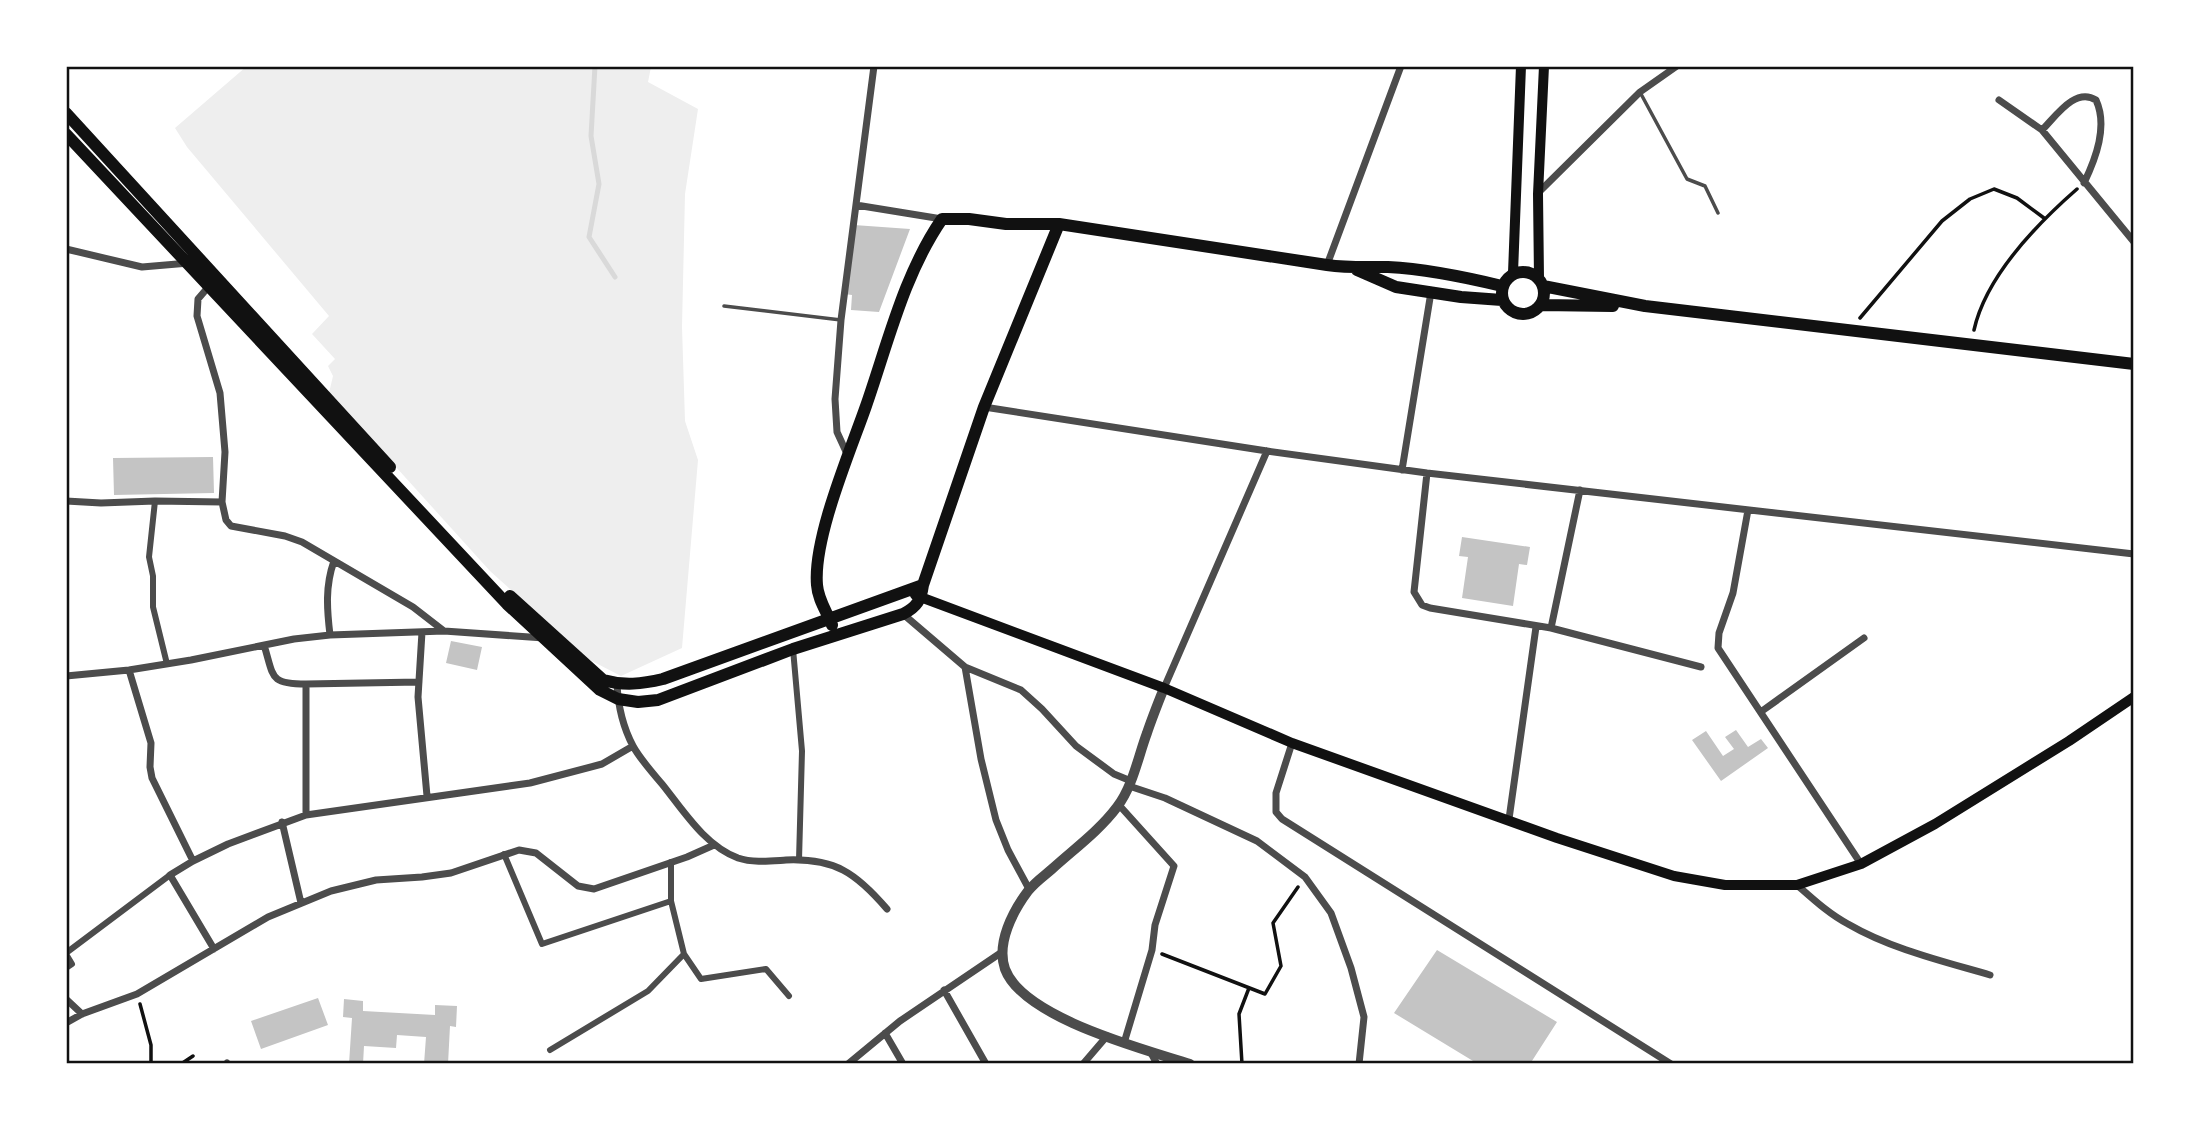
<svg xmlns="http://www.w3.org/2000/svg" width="2200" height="1130" viewBox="0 0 2200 1130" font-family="Manrope,sans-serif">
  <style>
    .green { fill: #eee }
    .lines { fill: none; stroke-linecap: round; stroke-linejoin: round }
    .stream { stroke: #d9d9d9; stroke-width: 5 }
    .building { fill: #c4c4c4 }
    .path { stroke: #111; stroke-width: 3.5 }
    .service { stroke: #4c4c4c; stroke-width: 3.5 }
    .pedestrian { stroke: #4c4c4c; stroke-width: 6 }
    .minor { stroke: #4c4c4c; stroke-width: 7 }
    .tertiary { stroke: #4c4c4c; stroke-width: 10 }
    .secondary { stroke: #111; stroke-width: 10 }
    .primary { stroke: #111; stroke-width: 12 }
    .neatline { fill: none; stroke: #111; stroke-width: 2.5 }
  </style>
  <rect width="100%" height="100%" fill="#fff"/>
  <path class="green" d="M 247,66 L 651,67 L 648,82 L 698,109 L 685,194 L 682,327 L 685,421 L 698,460 L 682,648 L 621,676 L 588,659 L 490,571 L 329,393 L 333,376 L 328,366 L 335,359 L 312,334 L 329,316 L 187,147 L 175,128 Z"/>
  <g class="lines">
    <path class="stream" d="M 595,66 L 591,136 L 599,184 L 589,237 L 615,277"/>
  </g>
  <path class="building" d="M 854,225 L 910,229 L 879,312 L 851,310 L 852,295 L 844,294 Z
    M 213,457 L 214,493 L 114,495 L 113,458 Z
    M 1462,537 L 1530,547 L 1527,565 L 1519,564 L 1513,606 L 1462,598 L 1468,557 L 1459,556 Z
    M 451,641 L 482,647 L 477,670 L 446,663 Z
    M 1736,730 L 1748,747 L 1761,739 L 1768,748 L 1721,781 L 1692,740 L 1706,731 L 1723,756 L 1734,749 L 1725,737 Z
    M 1437,950 L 1557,1022 L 1530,1064 L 1478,1064 L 1394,1013 Z
    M 318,998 L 328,1025 L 261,1049 L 251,1021 Z
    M 344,999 L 363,1001 L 363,1011 L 435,1015 L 435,1005 L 457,1006 L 456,1027 L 450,1026 L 448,1064 L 424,1064 L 426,1037 L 397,1035 L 396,1048 L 364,1046 L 363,1064 L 349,1064 L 352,1018 L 343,1017 Z"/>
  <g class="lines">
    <path class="path" d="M 1860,318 L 1942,221 L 1970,199 L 1994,189 L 2017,198 L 2044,218
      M 1974,330 C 1986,276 2037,224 2077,189
      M 1162,954 L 1265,994 L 1281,966 L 1273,923 L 1298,887
      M 140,1004 L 151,1045 L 151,1064
      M 181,1064 L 193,1056
      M 1242,1064 L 1239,1014 L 1249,988"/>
    <path class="service" d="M 1641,94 L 1687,179 L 1705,186 L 1718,213
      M 724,306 L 841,320"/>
    <path class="pedestrian" d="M 155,501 L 149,557 L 153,576 L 153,607 L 167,664
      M 793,649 L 802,751 L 799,860
      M 504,854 L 542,944 L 671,901
      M 671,862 L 671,901 L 684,954 L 701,979 L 766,969 L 789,996
      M 66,953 L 170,875
      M 66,954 L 72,964 L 66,968
      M 550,1050 L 648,991 L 684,954"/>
    <path class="minor" d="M 1999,100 L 2042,130 L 2134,242
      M 2042,130 C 2056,116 2075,87 2096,100 C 2108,126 2096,158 2084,183
      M 1538,193 L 1640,92 L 1677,66
      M 856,205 L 942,219
      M 66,249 L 142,267 L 189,263
      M 1327,265 L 1401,66
      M 210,285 L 198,299 L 197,316 L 220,393 L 225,452 L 222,502 L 226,520 L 231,526 L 285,536 L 302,542 L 413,607 L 444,631
      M 984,407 L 1267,451 L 1427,473 L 2134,554
      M 848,456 L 837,432 L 835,399 L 841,320 L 874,66
      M 1402,470 L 1431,292
      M 1427,473 L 1414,592 L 1422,605 L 1430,608 L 1551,628 L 1701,667
      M 66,501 L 101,503 L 155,501 L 222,502
      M 1748,510 L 1733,593 L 1719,633 L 1718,648 L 1861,864
      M 903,614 L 965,667 L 981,759 L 996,820 L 1008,850 L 1029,889
      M 1551,628 L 1580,490
      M 422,632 L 418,697 L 427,796
      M 330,635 C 327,610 325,586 334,561
      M 264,645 C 274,677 269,684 306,684 L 306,815
      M 965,667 L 1021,690 L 1042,709 L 1076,746 L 1114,774 L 1131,781
      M 129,670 L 151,743 L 150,767 L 152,778 L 193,861
      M 66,676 L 129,670 L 191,660 L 294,639 L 330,635 L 444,631 L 544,638
      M 306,684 L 419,682
      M 617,684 C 618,705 623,727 633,746 C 640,759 652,772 662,784 C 683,810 705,846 738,858 C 753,863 770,861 786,860 C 835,858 856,873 887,909
      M 1164,688 L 1267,451
      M 1762,711 L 1864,638
      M 1292,743 L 1276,793 L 1276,812 L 1282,819 L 1671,1064
      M 1129,786 L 1165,798 L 1257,841 L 1305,877 L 1331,913 L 1351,968 L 1364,1017 L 1359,1064
      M 1119,805 L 1174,866 L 1155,925 L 1152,950 L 1124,1043
      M 1509,819 L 1536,627
      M 282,822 L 301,903
      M 1797,885 C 1813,899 1829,914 1848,924 C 1891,949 1942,961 1990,975
      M 214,949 L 170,875 L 193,861 L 228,844 L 306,815 L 530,783 L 602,764 L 633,746
      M 944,990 L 986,1064
      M 66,999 L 82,1014
      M 66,1023 L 82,1014 L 137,994 L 268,917 L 331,891 L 376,880 L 422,877 L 451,873 L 519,850 L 536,853 L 578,886 L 594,889 L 687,857 L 714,845
      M 885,1033 L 903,1064
      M 1150,1051 L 1157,1064
      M 226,1064 L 227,1063
      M 848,1064 L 900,1021 L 1002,952
      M 1083,1064 L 1107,1036"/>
    <path class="tertiary" d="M 1164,688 C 1158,703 1152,718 1147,733 C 1138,757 1133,786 1117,807 C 1099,831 1074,849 1052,869 C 1044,876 1035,882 1028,891 C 1013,911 996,943 1005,969 C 1023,1018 1144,1049 1190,1064"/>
    <path class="secondary" d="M 1513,273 L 1521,66
      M 1539,278 L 1538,194 L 1544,66
      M 915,595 L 1164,688 L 1292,743 L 1557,838 L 1674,876 L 1725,885 L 1797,885 L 1861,864 L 1935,824 L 2069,741 L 2134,697"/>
    <path class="primary" d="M 66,113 L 390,467
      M 66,134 L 507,604 L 600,690 L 618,699 L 638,702 L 658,700 L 793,649 L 903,614 C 917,607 921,600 923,585 L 984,407 L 1059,224
      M 1357,270 L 1396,287 L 1461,297 L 1502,300
      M1502 293a21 21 0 1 1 42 0a21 21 0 1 1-42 0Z
      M 1543,286 L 1645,306 L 2134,364
      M 1541,305 L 1613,306
      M 510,596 L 603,680 C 624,686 642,684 663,679 L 923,585
      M 832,625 C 827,612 818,600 817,585 C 813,538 850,452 866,406 C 888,343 904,274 942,219 L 969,219 L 1006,224 L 1059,224 L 1327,265 C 1348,268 1367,267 1388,267 C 1426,269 1465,277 1502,286"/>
  </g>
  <rect width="2200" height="1130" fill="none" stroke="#ffffff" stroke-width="136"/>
  <rect x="68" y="68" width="2064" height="994" class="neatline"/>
</svg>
